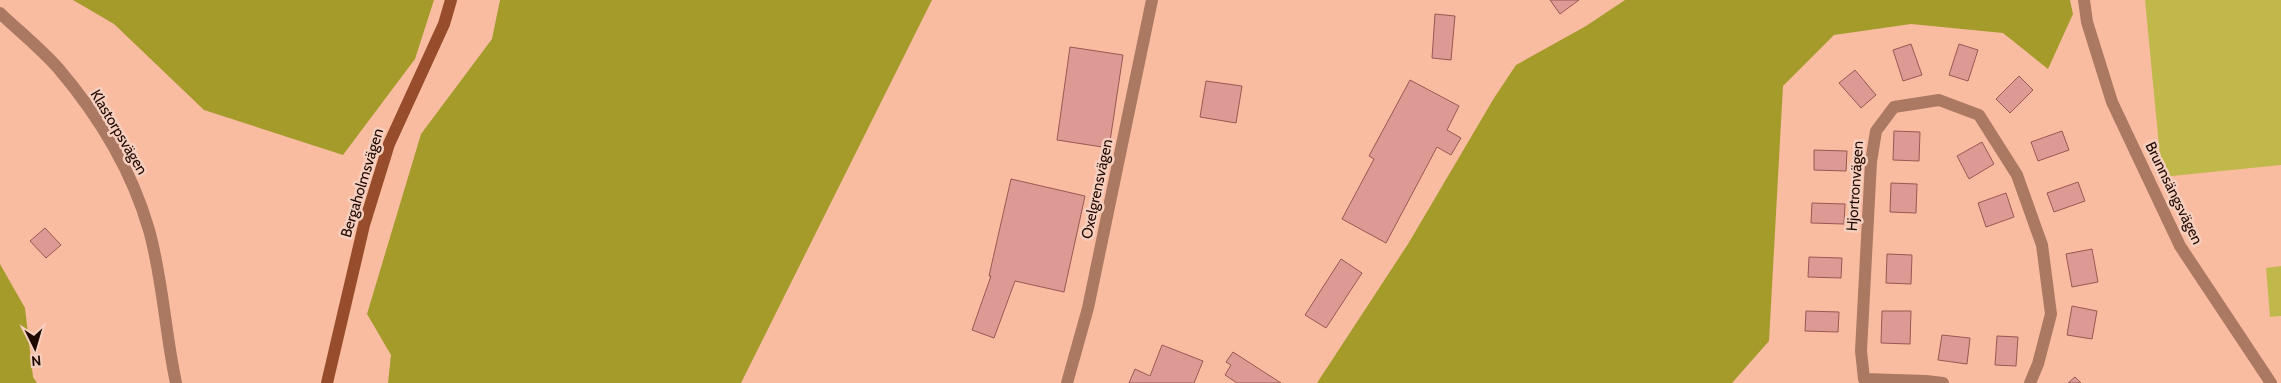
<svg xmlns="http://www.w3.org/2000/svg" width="2281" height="383" viewBox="0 0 2281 383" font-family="Cabin,sans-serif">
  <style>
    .green { fill: #c1b84b }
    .forest { fill: #a49b2b }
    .building { fill: #dd9993; stroke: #975954 }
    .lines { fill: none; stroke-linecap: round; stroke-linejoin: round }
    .minor { stroke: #ab7862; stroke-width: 12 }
    .tertiary { stroke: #ab7862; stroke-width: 12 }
    .secondary { stroke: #974d2b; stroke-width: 12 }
    .labels { text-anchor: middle; stroke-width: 5; stroke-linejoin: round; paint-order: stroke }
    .street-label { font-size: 15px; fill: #1e0902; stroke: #f6cfbf }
  </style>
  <rect width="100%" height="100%" fill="#fabca0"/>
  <path class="green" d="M 2145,0 L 2281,0 L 2281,165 L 2162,177 Z
    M 2281,266 L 2281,316 L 2270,317 L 2266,268 Z"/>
  <path class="forest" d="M 73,0 L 434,0 L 415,59 L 343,155 L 204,110 L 114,24 Z
    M 500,0 L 932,0 L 741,383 L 388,383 L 391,355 L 367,314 L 421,134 L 492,39 Z
    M 1625,0 L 2070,0 L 2073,14 L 2048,69 L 2003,33 L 1911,24 L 1834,35 L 1783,86 L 1769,341 L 1732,383 L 1317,383 L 1408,244 L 1494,98 L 1516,65 L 1586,26 Z
    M 0,264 L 25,308 L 33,377 L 37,383 L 0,383 Z"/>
  <path class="building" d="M 1550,0 L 1579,0 L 1560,14 Z
    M 1435,14 L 1455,16 L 1451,60 L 1432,58 Z
    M 1911,44 L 1922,75 L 1903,81 L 1893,50 Z
    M 1959,44 L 1978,50 L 1968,81 L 1949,75 Z
    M 1070,47 L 1123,55 L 1109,148 L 1057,140 Z
    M 1855,70 L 1876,95 L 1861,108 L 1839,83 Z
    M 2019,76 L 2033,90 L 2010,113 L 1996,99 Z
    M 1410,80 L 1459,106 L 1447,130 L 1461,138 L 1451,155 L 1437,147 L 1386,243 L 1342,219 L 1374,159 L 1369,156 Z
    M 1206,81 L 1242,86 L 1236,123 L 1200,117 Z
    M 1894,131 L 1920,132 L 1919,161 L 1893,160 Z
    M 2062,131 L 2069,150 L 2038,161 L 2031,142 Z
    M 1982,142 L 1994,164 L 1969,179 L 1957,156 Z
    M 1814,150 L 1847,151 L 1846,171 L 1814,170 Z
    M 1011,179 L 1085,196 L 1064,292 L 1015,281 L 994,338 L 972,330 L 991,276 L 989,276 Z
    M 2078,182 L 2085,201 L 2054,212 L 2047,193 Z
    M 1891,183 L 1917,184 L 1916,213 L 1890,212 Z
    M 2006,193 L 2014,217 L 1986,227 L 1978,203 Z
    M 1812,203 L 1845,204 L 1844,224 L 1811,223 Z
    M 45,228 L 61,245 L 46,258 L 30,241 Z
    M 2092,249 L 2098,282 L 2072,287 L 2066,254 Z
    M 1887,254 L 1912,255 L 1911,284 L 1886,283 Z
    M 1809,257 L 1842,258 L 1841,278 L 1808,277 Z
    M 1341,259 L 1362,273 L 1326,328 L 1305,315 Z
    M 2072,306 L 2097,311 L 2092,339 L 2067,335 Z
    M 1806,311 L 1839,312 L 1838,332 L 1805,331 Z
    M 1882,311 L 1911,311 L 1910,344 L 1881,343 Z
    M 1942,335 L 1970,338 L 1967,364 L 1938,360 Z
    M 1997,336 L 2018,337 L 2016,366 L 1995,365 Z
    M 1162,345 L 1203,361 L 1194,383 L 1129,383 L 1135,369 L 1150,376 Z
    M 1233,352 L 1281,383 L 1237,383 L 1225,375 L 1231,365 L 1226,362 Z
    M 2075,377 L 2081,383 L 2068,383 Z"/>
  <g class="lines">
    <path class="minor" d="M 1864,379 L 1861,351 L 1871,162 L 1876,131 L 1894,107 L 1939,100 L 1979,115 L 2017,175 L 2042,245 L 2051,314 L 2038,364 L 2030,383
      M 1864,379 L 1926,381 L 1943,383
      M 1067,383 L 1088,308 L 1152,0"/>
    <path class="tertiary" d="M 2084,0 L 2087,22 L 2112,102 L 2180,246 L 2271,383
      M 0,13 C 19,31 41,49 58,68 C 98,115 132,171 149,230 C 163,280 165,332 176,383"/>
    <path class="secondary" d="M 327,383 L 364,225 L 389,144 L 444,24 L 451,0"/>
  </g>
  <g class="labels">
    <g class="street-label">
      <text transform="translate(119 132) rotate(59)" y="5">Klastorpsvägen</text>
      <text transform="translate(362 183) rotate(-73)" y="5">Bergaholmsvägen</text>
      <text transform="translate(1855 186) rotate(-86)" y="5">Hjortronvägen</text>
      <text transform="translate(1097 189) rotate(-78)" y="5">Oxelgrensvägen</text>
      <text transform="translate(2174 193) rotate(64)" y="5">Brunnsängsvägen</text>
    </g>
  </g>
  <g transform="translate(35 348) rotate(175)" stroke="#f6cfbf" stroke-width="4" paint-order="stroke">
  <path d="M0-4L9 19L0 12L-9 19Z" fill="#1e0902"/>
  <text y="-8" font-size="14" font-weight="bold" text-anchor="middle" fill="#1e0902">N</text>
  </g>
</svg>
